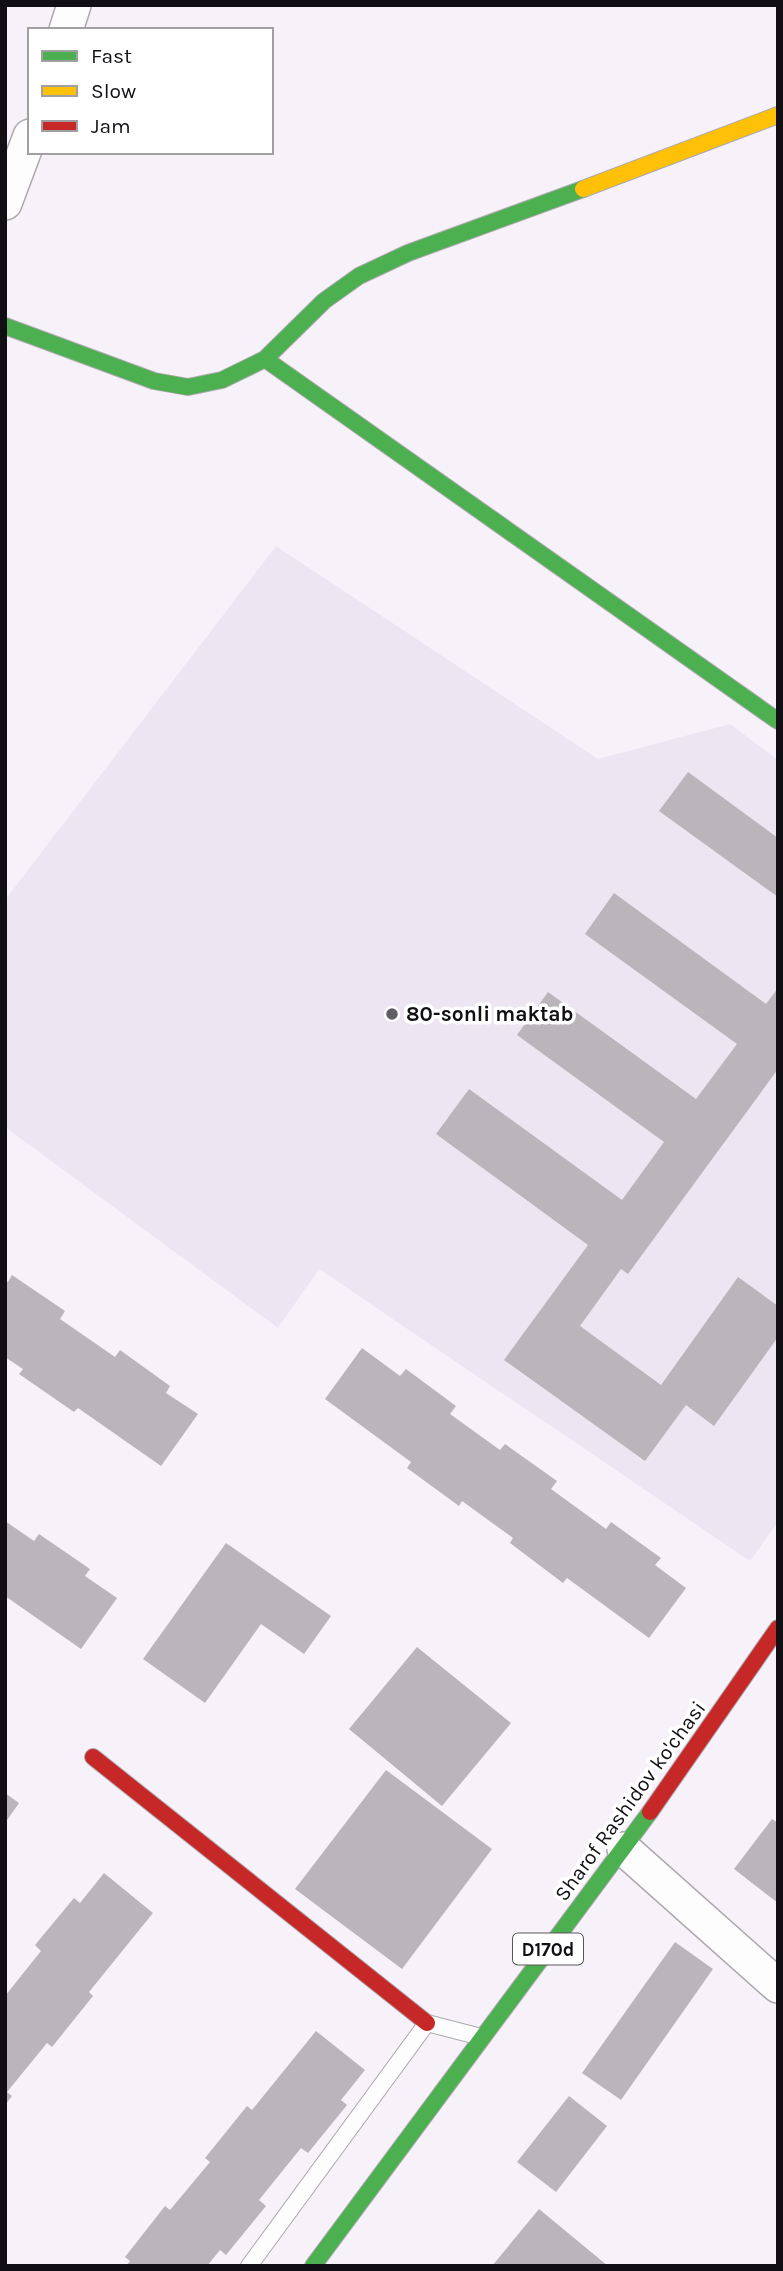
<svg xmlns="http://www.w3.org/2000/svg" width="783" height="2271" viewBox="0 0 783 2271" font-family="Karla,sans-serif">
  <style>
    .built { fill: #eee5f3 }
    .building { fill: #b9b5ba }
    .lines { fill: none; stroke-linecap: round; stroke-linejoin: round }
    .lane-casing { stroke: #aca8ae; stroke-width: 18 }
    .street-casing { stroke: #aca8ae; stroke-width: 36 }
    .fast-casing { stroke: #aca8ae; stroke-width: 18 }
    .slow-casing { stroke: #aca8ae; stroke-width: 18 }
    .jam-casing { stroke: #aca8ae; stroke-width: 18 }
    .lane { stroke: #fefdfe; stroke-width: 16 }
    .street { stroke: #fefdfe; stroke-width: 33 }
    .fast { stroke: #4caf50; stroke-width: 16 }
    .slow { stroke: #ffc107; stroke-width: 16 }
    .jam { stroke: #c62828; stroke-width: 16 }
    .poi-dot { fill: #625e64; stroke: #fff; stroke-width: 2.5 }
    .labels { text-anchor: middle; stroke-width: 7; stroke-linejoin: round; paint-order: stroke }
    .shield { fill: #fff; stroke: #58575a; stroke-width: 2 }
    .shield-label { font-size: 19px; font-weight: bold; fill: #110f13 }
    .poi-label { font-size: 21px; font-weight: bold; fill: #110f13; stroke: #fff; text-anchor: start }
    .street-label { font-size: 21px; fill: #110f13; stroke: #fff }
  </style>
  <rect width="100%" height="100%" fill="#f7f2fa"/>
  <path class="built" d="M 276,546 L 598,759 L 730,724 L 778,760 L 778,1522 L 750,1561 L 319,1269 L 278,1328 L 5,1127 L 5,900 Z"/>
  <path class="building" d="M 688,772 L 778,838 L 778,897 L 659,811 Z
    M 614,893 L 766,1004 L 778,988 L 778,1069 L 628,1274 L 621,1269 L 580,1326 L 661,1385 L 738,1277 L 778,1306 L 778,1337 L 714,1426 L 686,1405 L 645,1461 L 504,1360 L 588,1245 L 436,1134 L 469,1089 L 622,1200 L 664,1142 L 517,1035 L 548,992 L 696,1099 L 737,1044 L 585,934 Z
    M 12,1275 L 65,1311 L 60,1319 L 115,1357 L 120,1350 L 170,1386 L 166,1393 L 198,1414 L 161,1466 L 78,1408 L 74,1412 L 19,1374 L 23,1369 L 5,1357 L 5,1280 L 8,1282 Z
    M 362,1348 L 400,1376 L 406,1369 L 456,1406 L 450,1414 L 500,1450 L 505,1444 L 557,1481 L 551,1489 L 606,1529 L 611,1522 L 661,1558 L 655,1565 L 686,1588 L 649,1638 L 567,1578 L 563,1583 L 510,1543 L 513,1538 L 462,1501 L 459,1506 L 407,1468 L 411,1462 L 325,1399 Z
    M 5,1521 L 34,1541 L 39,1534 L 90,1569 L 85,1576 L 117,1598 L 81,1649 L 5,1596 Z
    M 226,1543 L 331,1616 L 304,1654 L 261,1624 L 205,1703 L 143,1659 Z
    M 417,1647 L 511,1723 L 442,1806 L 349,1729 Z
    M 386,1770 L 492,1849 L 402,1969 L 295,1889 Z
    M 5,1793 L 19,1803 L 5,1823 Z
    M 772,1819 L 778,1823 L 778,1903 L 734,1869 Z
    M 104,1873 L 153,1913 L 89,1992 L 93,1996 L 52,2047 L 47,2043 L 7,2092 L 12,2096 L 5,2105 L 5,1996 L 41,1951 L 35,1945 L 74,1898 L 80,1903 Z
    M 675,1942 L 713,1969 L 621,2100 L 582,2073 Z
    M 316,2031 L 365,2070 L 341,2100 L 347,2105 L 308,2153 L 301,2148 L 259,2200 L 266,2206 L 226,2255 L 220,2250 L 207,2266 L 126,2266 L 130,2261 L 125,2257 L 165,2206 L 170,2210 L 210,2162 L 205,2158 L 247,2106 L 252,2110 Z
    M 569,2096 L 607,2126 L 556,2192 L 517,2162 Z
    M 539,2209 L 608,2266 L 492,2266 Z"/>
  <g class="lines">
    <g class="lane-casing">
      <path id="lane" d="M 249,2266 L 427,2023 L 481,2037"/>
    </g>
    <g class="street-casing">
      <path id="street" d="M 66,30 L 74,5
        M 5,203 L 30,136
        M 624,1849 L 778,1986"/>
    </g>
    <g class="fast-casing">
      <path id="fast" d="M 5,326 L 154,381 L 188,387 L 222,380 L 265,359 L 324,301 L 359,276 L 408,253 L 583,189
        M 265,359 L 778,721
        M 313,2266 L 650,1812"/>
    </g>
    <g class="slow-casing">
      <path id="slow" d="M 583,189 L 778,115"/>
    </g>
    <g class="jam-casing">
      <path id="jam" d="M 93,1757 L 427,2023
        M 650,1812 L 778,1628"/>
    </g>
    <use href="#lane" class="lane"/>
    <use href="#street" class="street"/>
    <use href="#fast" class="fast"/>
    <use href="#slow" class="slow"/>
    <use href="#jam" class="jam"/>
  </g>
  <circle class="poi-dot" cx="392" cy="1014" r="7"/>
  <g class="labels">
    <rect class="shield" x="513" y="1933.5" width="70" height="31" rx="5"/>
    <g class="shield-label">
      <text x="548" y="1956">D170d</text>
    </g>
    <g class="poi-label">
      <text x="406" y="1021">80-sonli maktab</text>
    </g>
    <g class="street-label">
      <text transform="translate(630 1801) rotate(-54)" y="7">Sharof Rashidov ko'chasi</text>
    </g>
  </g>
  <rect width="783" height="2271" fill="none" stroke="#110f13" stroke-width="14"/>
  <rect x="28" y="28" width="245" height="126" fill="#ffffff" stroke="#a09fa1" stroke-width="2"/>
  <rect x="42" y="51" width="35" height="10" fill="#4caf50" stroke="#a09fa1" stroke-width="2"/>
  <text x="91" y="63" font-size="21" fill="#110f13">Fast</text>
  <rect x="42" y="86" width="35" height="10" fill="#ffc107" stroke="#a09fa1" stroke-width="2"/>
  <text x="91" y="98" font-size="21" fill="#110f13">Slow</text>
  <rect x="42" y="121" width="35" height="10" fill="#c62828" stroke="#a09fa1" stroke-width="2"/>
  <text x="91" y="133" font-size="21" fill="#110f13">Jam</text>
</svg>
